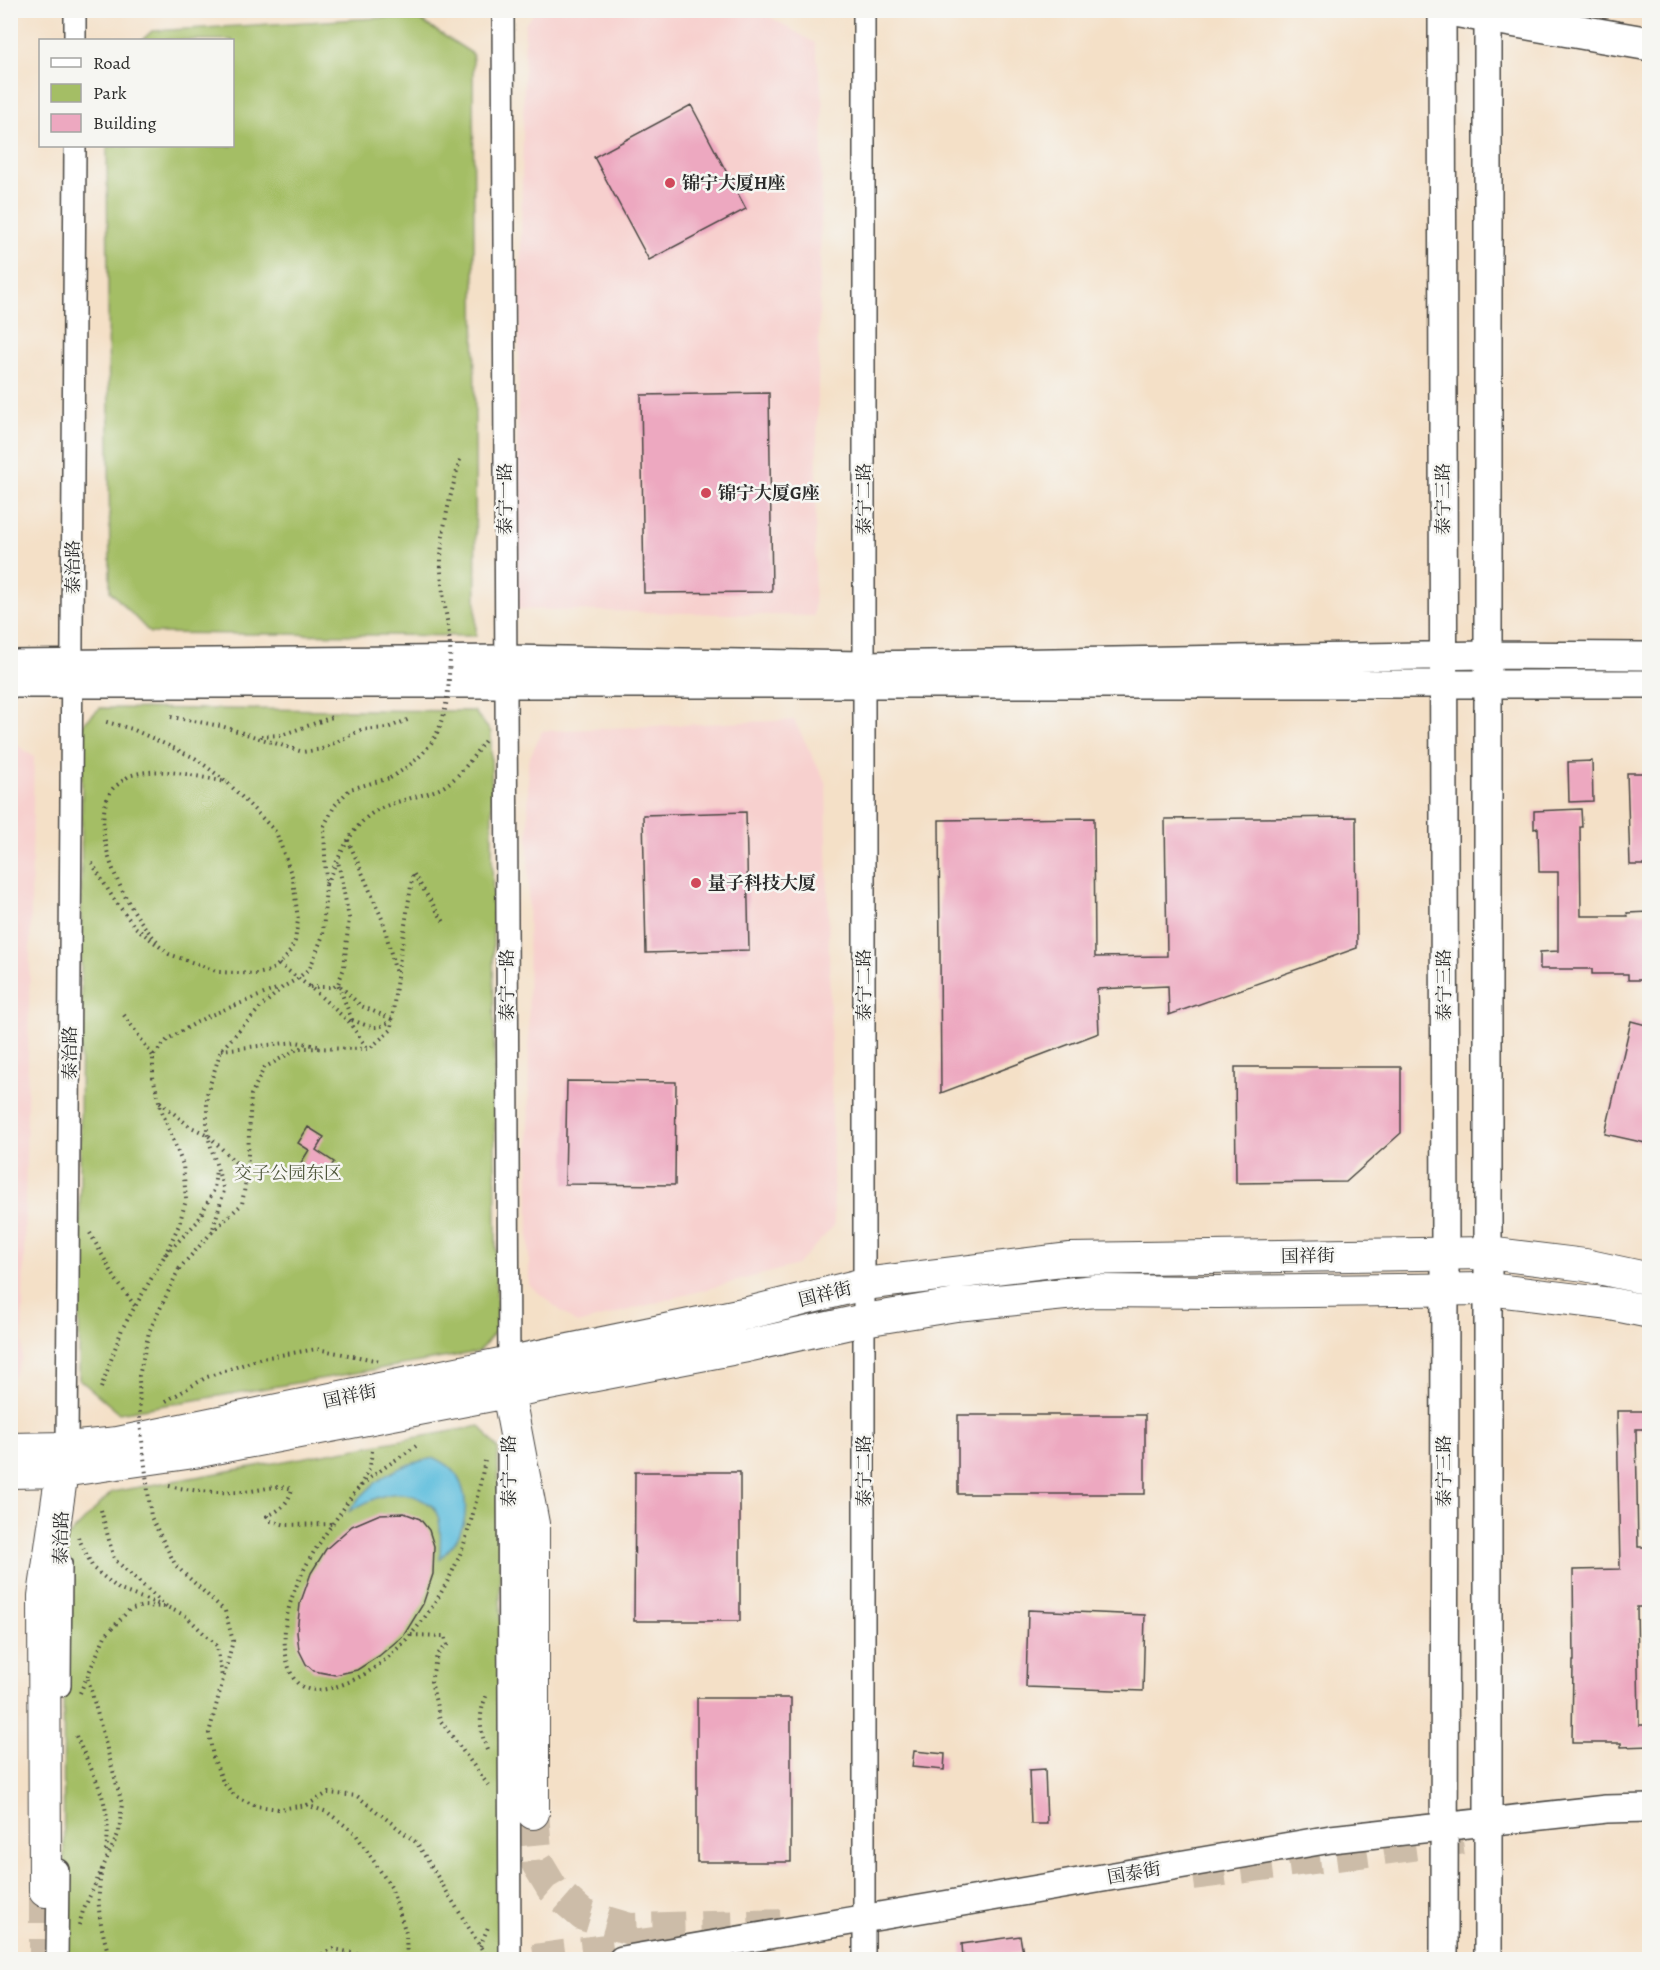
<svg xmlns="http://www.w3.org/2000/svg" width="1660" height="1970" viewBox="0 0 1660 1970" font-family="Alegreya,'Noto Serif SC',serif">
  <style>
    .built { fill: #f7d0ce }
    .green { fill: #a4be65; stroke: #687448; stroke-width: 1.5 }
    .water { fill: #5fbedd; stroke: #457484; stroke-width: 1.5 }
    .building { fill: #eda8c0 }
    .lines { fill: none; stroke-linecap: round; stroke-linejoin: round }
    .secondary-tunnel { stroke: #ccbca8; stroke-width: 32; stroke-dasharray: 32 16; stroke-linecap: butt }
    .minor-casing { stroke: #494642; stroke-width: 24 }
    .tertiary-casing { stroke: #494642; stroke-width: 30 }
    .secondary-casing { stroke: #494642; stroke-width: 34 }
    .primary-casing { stroke: #494642; stroke-width: 36 }
    .path { stroke: #494642; stroke-width: 4; stroke-dasharray: 1.5 4.5; stroke-linecap: butt }
    .minor { stroke: #fff; stroke-width: 21 }
    .tertiary { stroke: #fff; stroke-width: 27 }
    .secondary { stroke: #fff; stroke-width: 32 }
    .primary { stroke: #fff; stroke-width: 33 }
    .path-bridge { stroke: #494642; stroke-width: 4; stroke-dasharray: 1.5 4.5; stroke-linecap: butt }
    .poi-dot { fill: #d1495b; stroke: #f6f6f2; stroke-width: 2 }
    .labels { text-anchor: middle; stroke-width: 5; stroke-linejoin: round; paint-order: stroke }
    .poi-label { font-size: 18px; font-weight: bold; fill: #2b2b2b; stroke: #f6f6f2; text-anchor: start }
    .street-label { font-size: 18px; fill: #2b2b2b; stroke: #f6f6f2 }
    .park-label { font-size: 18px; fill: #4f573c; stroke: #f6f6f2 }
  </style>
  <rect width="100%" height="100%" fill="#f6f6f2"/>
  <filter id="ink" filterUnits="userSpaceOnUse"><feTurbulence type="fractalNoise" baseFrequency=".0167" numOctaves="2"/><feDisplacementMap in="SourceGraphic" scale="12" xChannelSelector="R" yChannelSelector="G"/><feConvolveMatrix kernelMatrix="1 2 1 2 8 2 1 2 1" color-interpolation-filters="sRGB"/></filter>
  <filter id="wash" filterUnits="userSpaceOnUse"><feTurbulence type="fractalNoise" baseFrequency=".008" numOctaves="4" result="noise"/><feDisplacementMap in="SourceGraphic" scale="24" xChannelSelector="R" yChannelSelector="G"/><feGaussianBlur stdDeviation="1.35" result="paint"/><feColorMatrix in="noise" values="0 0 0 0 0 0 0 0 0 0 0 0 0 0 0 0 0 1.4 0 .05"/><feComposite in="paint" operator="in"/></filter>
  <g filter="url(#wash)">
    <rect width="100%" height="100%" fill="#f4e0c7"/>
    <path class="built" d="M 537,10 L 716,10 L 765,14 L 815,43 L 823,100 L 814,616 L 514,609 L 525,24 Z
      M 794,720 L 826,783 L 834,1226 L 797,1265 L 577,1324 L 529,1285 L 528,761 L 542,731 Z
      M 10,740 L 34,757 L 22,1358 L 12,1380 Z"/>
    <path class="green" d="M 413,16 L 473,54 L 476,636 L 150,633 L 110,591 L 107,146 L 232,146 L 232,40 L 142,40 L 152,31 Z
      M 100,708 L 474,711 L 491,732 L 497,1330 L 478,1352 L 119,1413 L 79,1379 L 82,725 Z
      M 480,1426 L 498,1449 L 506,1950 L 493,1960 L 64,1959 L 63,1542 L 112,1492 Z"/>
    <path class="water" d="M 435,1458 C 441,1461 447,1464 451,1468 C 469,1488 470,1520 455,1542 C 451,1548 445,1553 440,1559 C 440,1544 443,1521 434,1508 C 432,1505 426,1502 422,1500 C 397,1485 371,1499 348,1512 C 372,1481 396,1464 435,1458 Z"/>
    <g id="blocks">
      <path class="building" d="M 691,105 L 746,209 L 649,260 L 594,157 Z
        M 769,393 L 772,592 L 644,593 L 641,395 Z
        M 1592,761 L 1593,801 L 1569,802 L 1568,762 Z
        M 1627,773 L 1650,773 L 1650,865 L 1630,865 Z
        M 1581,809 L 1582,827 L 1580,827 L 1581,916 L 1628,916 L 1627,913 L 1650,912 L 1650,980 L 1628,980 L 1628,974 L 1592,974 L 1592,969 L 1540,969 L 1540,952 L 1558,951 L 1558,872 L 1539,872 L 1538,828 L 1534,829 L 1534,811 Z
        M 746,812 L 749,950 L 646,953 L 643,815 Z
        M 1356,817 L 1357,948 L 1169,1015 L 1168,986 L 1097,989 L 1099,1033 L 941,1093 L 939,820 L 1094,818 L 1095,957 L 1167,956 L 1165,819 Z
        M 1631,1021 L 1650,1026 L 1650,1144 L 1605,1134 Z
        M 1235,1067 L 1401,1067 L 1401,1133 L 1346,1182 L 1236,1183 Z
        M 567,1081 L 676,1082 L 675,1185 L 565,1184 Z
        M 308,1127 L 324,1137 L 316,1150 L 334,1162 L 322,1181 L 299,1166 L 309,1150 L 298,1143 Z
        M 1617,1411 L 1650,1411 L 1650,1429 L 1636,1429 L 1638,1547 L 1650,1547 L 1650,1607 L 1637,1607 L 1639,1725 L 1650,1725 L 1650,1746 L 1621,1747 L 1621,1743 L 1572,1743 L 1573,1661 L 1574,1661 L 1573,1570 L 1620,1569 Z
        M 958,1415 L 1145,1415 L 1145,1494 L 958,1494 Z
        M 635,1472 L 740,1472 L 740,1621 L 634,1621 Z
        M 404,1513 L 420,1519 L 429,1530 L 434,1546 L 433,1574 L 423,1604 L 404,1635 L 379,1656 L 357,1670 L 335,1675 L 314,1671 L 306,1664 L 299,1650 L 297,1632 L 300,1604 L 311,1573 L 326,1549 L 352,1526 L 380,1514 Z
        M 1028,1610 L 1145,1615 L 1143,1691 L 1026,1687 Z
        M 697,1698 L 791,1698 L 791,1862 L 697,1862 Z
        M 914,1751 L 945,1754 L 944,1770 L 912,1767 Z
        M 1045,1769 L 1047,1824 L 1031,1824 L 1029,1770 Z
        M 1020,1936 L 1023,1953 L 963,1959 L 962,1944 Z"/>
    </g>
  </g>
  <g filter="url(#ink)">
    <use href="#blocks" fill-opacity="0" stroke="#494642" stroke-width="1.5"/>
    <g class="lines">
      <path class="secondary-tunnel" d="M 533,1813 L 537,1863 L 552,1888 L 583,1915 L 630,1929 L 786,1925
        M 1193,1874 L 1473,1837
        M 45,1891 L 45,1960
        M 534,1960 L 661,1942"/>
      <g class="minor-casing">
        <path id="minor" d="M 503,10 L 509,1375
          M 864,10 L 864,1960
          M 75,40 L 75,10
          M 508,1451 L 510,1960
          M 65,1459 L 67,1448 L 75,146
          M 60,1686 L 61,1564
          M 57,1960 L 58,1870"/>
      </g>
      <g class="tertiary-casing">
        <path id="tertiary" d="M 1442,10 L 1445,1254 L 1444,1960
          M 1488,10 L 1488,1960
          M 10,664 L 505,659 L 864,665 L 1488,655 L 1650,656
          M 10,684 L 1650,684
          M 622,1960 L 1331,1839 L 1606,1809 L 1650,1808"/>
      </g>
      <g class="secondary-casing">
        <path id="secondary" d="M 508,1392 L 533,1524 L 533,1813
          M 10,1449 L 67,1448 L 118,1443 L 748,1313 L 864,1284 L 1070,1259 L 1488,1253 L 1585,1265 L 1650,1279
          M 10,1472 L 62,1471 L 194,1452 L 747,1346 L 864,1320 L 956,1305 L 1095,1291 L 1218,1292 L 1488,1289 L 1611,1304 L 1650,1312
          M 45,1891 L 44,1596 L 62,1471"/>
      </g>
      <g class="primary-casing">
        <path id="primary" d="M 1454,10 L 1650,44"/>
      </g>
      <path class="path" d="M 171,717 L 221,726 L 303,752 L 322,749 L 361,730 L 387,728 L 410,719
        M 261,736 L 282,735 L 335,716
        M 348,840 L 383,921 L 396,974
        M 92,863 L 113,898 L 135,927 L 169,954 L 219,972 L 257,974 L 270,971 L 279,964 L 288,955 L 295,941 L 298,920 L 293,879 L 276,832 L 228,783 L 195,758 L 132,729 L 103,721
        M 326,884 C 338,860 350,827 374,812 C 394,800 418,798 439,789 C 460,779 473,756 486,739
        M 157,941 C 127,911 86,833 111,791 C 113,787 118,785 121,782 C 125,779 128,776 132,775 C 163,766 197,777 227,782
        M 279,964 L 310,987 L 349,1022 L 368,1049
        M 310,987 L 334,987 L 338,984 L 344,968 L 349,918 L 338,861
        M 124,1015 L 153,1056
        M 352,1020 L 338,984 L 361,1006 L 392,1019
        M 352,1020 C 369,1026 376,1032 392,1020
        M 221,1050 L 296,1042 L 318,1046
        M 160,1102 L 189,1126 L 208,1135 L 247,1174
        M 212,1232 L 242,1204 L 247,1174 L 251,1095 L 264,1068 L 299,1048 L 369,1049 L 391,1030 L 397,977 L 413,873 L 444,922
        M 90,1233 L 116,1280 L 135,1306
        M 165,1255 L 179,1225 L 186,1200 L 183,1165 L 161,1109 L 153,1077 L 153,1056 L 168,1039 L 206,1017 L 279,988
        M 179,1269 L 212,1232 L 224,1191 L 207,1133 L 207,1094 L 221,1050 L 261,1007 L 283,987 L 297,979 L 310,968 L 323,935 L 326,884 L 324,826 L 335,805 L 350,789 L 390,778
        M 101,1388 L 122,1329 L 165,1255 L 198,1221 L 214,1190 L 216,1169
        M 166,1401 L 207,1377 L 262,1358 L 317,1349 L 380,1361
        M 416,1446 C 398,1459 372,1474 358,1489 C 350,1497 345,1507 339,1515 C 310,1554 275,1609 287,1660 C 289,1670 293,1682 303,1687 C 317,1694 337,1687 351,1681 C 403,1658 445,1597 464,1544 C 473,1517 479,1489 485,1461
        M 169,1486 C 193,1491 216,1493 240,1492 C 257,1492 276,1483 292,1489 C 289,1502 280,1511 267,1516 L 271,1521 L 286,1525 L 332,1524
        M 360,1486 L 370,1467 L 372,1450
        M 101,1510 L 114,1559 L 167,1607
        M 78,1537 L 93,1568 L 120,1590 L 161,1605
        M 225,1611 L 233,1641 L 209,1733 L 213,1757 L 223,1782 L 235,1796 L 256,1806 L 279,1809 L 307,1805 L 327,1812 L 355,1833 L 391,1887 L 406,1933 L 407,1960
        M 411,1635 L 445,1636 L 447,1645 L 437,1655 L 431,1681 L 440,1720 L 488,1785
        M 80,1693 L 105,1636 L 129,1610 L 143,1606 L 167,1607 L 186,1616 L 217,1646 L 222,1677
        M 76,1736 C 95,1779 115,1807 105,1856
        M 487,1750 C 479,1728 478,1713 488,1692
        M 307,1805 L 328,1793 L 357,1796 L 417,1843 L 486,1956
        M 102,1869 C 95,1907 100,1923 110,1960
        M 79,1925 L 83,1911 L 119,1832 L 122,1804 L 88,1679
        M 480,1946 L 489,1925
        M 311,1960 L 333,1949 L 365,1955 L 380,1960"/>
      <use href="#minor" class="minor"/>
      <use href="#tertiary" class="tertiary"/>
      <use href="#secondary" class="secondary"/>
      <use href="#primary" class="primary"/>
      <path class="path-bridge" d="M 390,778 C 434,752 446,728 449,678 C 449,667 451,656 450,646 C 448,617 440,588 441,559 C 442,524 452,490 461,456
        M 179,1269 L 149,1332 L 139,1376 L 140,1423 L 151,1517 L 176,1566 L 225,1611"/>
    </g>
  </g>
  <g class="poi-dot">
    <circle cx="670" cy="183" r="6"/>
    <circle cx="706" cy="493" r="6"/>
    <circle cx="696" cy="883" r="6"/>
  </g>
  <g class="labels">
    <g class="poi-label">
      <text x="682" y="189">锦宁大厦H座</text>
      <text x="718" y="499">锦宁大厦G座</text>
      <text x="708" y="889">量子科技大厦</text>
    </g>
    <g class="street-label">
      <text transform="translate(505 499) rotate(-90)" y="6">泰宁一路</text>
      <text transform="translate(864 499) rotate(-90)" y="6">泰宁二路</text>
      <text transform="translate(1443 499) rotate(-90)" y="6">泰宁三路</text>
      <text transform="translate(73 567) rotate(-90)" y="6">泰治路</text>
      <text transform="translate(507 985) rotate(-90)" y="6">泰宁一路</text>
      <text transform="translate(864 985) rotate(-90)" y="6">泰宁二路</text>
      <text transform="translate(1444 985) rotate(-90)" y="6">泰宁三路</text>
      <text transform="translate(70 1053) rotate(-90)" y="6">泰治路</text>
      <text transform="translate(1308 1256) rotate(-1)" y="6">国祥街</text>
      <text transform="translate(825 1294) rotate(-14)" y="6">国祥街</text>
      <text transform="translate(350 1396) rotate(-12)" y="6">国祥街</text>
      <text transform="translate(509 1471) rotate(-90)" y="6">泰宁一路</text>
      <text transform="translate(864 1471) rotate(-90)" y="6">泰宁二路</text>
      <text transform="translate(1444 1471) rotate(-90)" y="6">泰宁三路</text>
      <text transform="translate(61 1538) rotate(-89)" y="6">泰治路</text>
      <text transform="translate(1134 1873) rotate(-10)" y="6">国泰街</text>
    </g>
    <g class="park-label">
      <text x="288" y="1179">交子公园东区</text>
    </g>
  </g>
  <rect width="1660" height="1970" fill="none" stroke="#f6f6f2" stroke-width="36"/>
  <rect x="39" y="39" width="195" height="108" fill="#f6f6f2" stroke="#a5a5a2" stroke-width="1.5"/>
  <rect x="51" y="58" width="30" height="9" fill="#ffffff" stroke="#a5a5a2" stroke-width="1.5"/>
  <text x="93" y="69" font-size="18" fill="#2b2b2b">Road</text>
  <rect x="51" y="84" width="30" height="18" fill="#a4be65" stroke="#a5a5a2" stroke-width="1.5"/>
  <text x="93" y="99" font-size="18" fill="#2b2b2b">Park</text>
  <rect x="51" y="114" width="30" height="18" fill="#eda8c0" stroke="#a5a5a2" stroke-width="1.5"/>
  <text x="93" y="129" font-size="18" fill="#2b2b2b">Building</text>
</svg>
